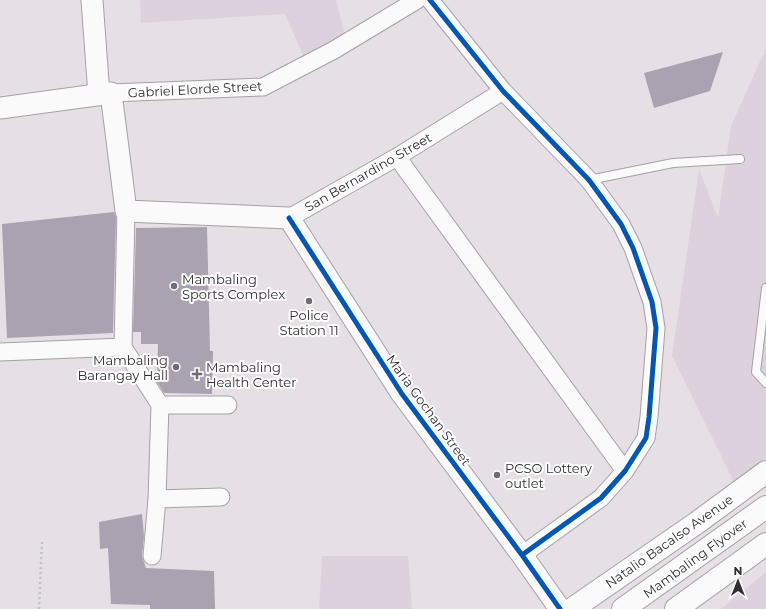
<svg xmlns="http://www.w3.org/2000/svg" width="766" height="609" viewBox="0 0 766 609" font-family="Montserrat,sans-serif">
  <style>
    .built { fill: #ddd1dd }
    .building { fill: #aaa2b0 }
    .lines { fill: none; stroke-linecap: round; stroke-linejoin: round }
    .service-casing { stroke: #a5a0a5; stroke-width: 10 }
    .minor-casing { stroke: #a5a0a5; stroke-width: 19 }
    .tertiary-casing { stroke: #a5a0a5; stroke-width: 23 }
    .secondary-casing { stroke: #a5a0a5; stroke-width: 24 }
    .primary-casing { stroke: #a5a0a5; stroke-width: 24 }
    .path { stroke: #c3c1c3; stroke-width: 2.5; stroke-dasharray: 2 3; stroke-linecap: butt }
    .service { stroke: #fbfafb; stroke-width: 8 }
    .minor { stroke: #fbfafb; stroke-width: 17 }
    .tertiary { stroke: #fbfafb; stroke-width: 21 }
    .secondary { stroke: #fbfafb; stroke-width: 22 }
    .primary { stroke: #fbfafb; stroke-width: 22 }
    .cycleway-casing { stroke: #fff; stroke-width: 8 }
    .cycleway { stroke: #0057b8; stroke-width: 5 }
    .poi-dot { fill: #716c71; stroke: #fff; stroke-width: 1.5 }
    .labels { text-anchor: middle; stroke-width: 4; stroke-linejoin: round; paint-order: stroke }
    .street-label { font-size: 13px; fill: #322e32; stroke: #fff }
    .poi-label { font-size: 13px; fill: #322e32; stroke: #fff; text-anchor: start }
  </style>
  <rect width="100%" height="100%" fill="#e6e0e6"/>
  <path class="built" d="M 140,0 L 336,0 L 345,35 L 304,58 L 285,14 L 141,23 Z
    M 766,48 L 766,458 L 734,482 L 672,356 L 699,169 L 718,218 L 731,126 Z
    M 322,556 L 408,556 L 412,609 L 319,609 Z
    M 766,572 L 766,609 L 721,609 Z"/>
  <path class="building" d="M 723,52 L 710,91 L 654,108 L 644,73 Z
    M 114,212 L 116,217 L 113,333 L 7,338 L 2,224 Z
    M 207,227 L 210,351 L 213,351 L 212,394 L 164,393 L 157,382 L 158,344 L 141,344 L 141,332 L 133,332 L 136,228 Z
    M 142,514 L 144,536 L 142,556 L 146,568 L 214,571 L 215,609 L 150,609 L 150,605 L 111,604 L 108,548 L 100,549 L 99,522 Z"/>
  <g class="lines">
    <g class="service-casing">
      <path id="service" d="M 589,180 L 673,163 L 740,159
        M 766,288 L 756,372 L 766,383"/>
    </g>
    <g class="minor-casing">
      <path id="minor" d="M 430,0 L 503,91 L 589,180 L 621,224 L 633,248 L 652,302 L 656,328 L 649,417 L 646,438 L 625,471 L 601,498 L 522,555
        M 111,93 L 263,87 L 334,50 L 417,0
        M 397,157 L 625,471
        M 126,211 L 123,347 L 160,405 L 157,499 L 152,556
        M 289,218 L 397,157 L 503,91
        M 0,352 L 123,347
        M 160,405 L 228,405
        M 157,499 L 221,497"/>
    </g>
    <g class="tertiary-casing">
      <path id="tertiary" d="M 92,0 L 99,95
        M 0,108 L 111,93 L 126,211 L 289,218 L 402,394 L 522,555 L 560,609"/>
    </g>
    <g class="secondary-casing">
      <path id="secondary" d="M 572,609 L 698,522 L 766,472
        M 676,609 L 766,544"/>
    </g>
    <g class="primary-casing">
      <path id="primary" d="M 623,609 L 766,507"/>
    </g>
    <path class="path" d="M 39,609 L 42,542"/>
    <use href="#service" class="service"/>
    <use href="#minor" class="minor"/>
    <use href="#tertiary" class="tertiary"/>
    <use href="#secondary" class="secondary"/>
    <use href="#primary" class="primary"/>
    <g class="cycleway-casing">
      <path id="cycleway" d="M 430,0 L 503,91 L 589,180 L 621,224 L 633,248 L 652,302 L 656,328 L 649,417 L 646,438 L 625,471 L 601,498 L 522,555
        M 289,218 L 402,394 L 522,555 L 560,609"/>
    </g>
    <use href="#cycleway" class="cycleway"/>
  </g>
  <g class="poi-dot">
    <circle cx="174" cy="286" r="4"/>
    <circle cx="309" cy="301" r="4"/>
    <circle cx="176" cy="367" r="4"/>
    <path d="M195 368h4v4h4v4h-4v4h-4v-4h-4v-4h4z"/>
    <circle cx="497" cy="475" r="4"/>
  </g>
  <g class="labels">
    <g class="street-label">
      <text transform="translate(195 89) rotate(-3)" y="5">Gabriel Elorde Street</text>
      <text transform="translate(368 172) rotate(-30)" y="5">San Bernardino Street</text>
      <text transform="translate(429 410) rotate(54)" y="5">Maria Gochan Street</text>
      <text transform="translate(669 541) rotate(-35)" y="5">Natalio Bacalso Avenue</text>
      <text transform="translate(695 558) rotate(-36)" y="5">Mambaling Flyover</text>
    </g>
    <g class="poi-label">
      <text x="182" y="284">Mambaling<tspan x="182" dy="15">Sports Complex</tspan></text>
      <text x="309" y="320" text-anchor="middle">Police<tspan x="309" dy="15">Station 11</tspan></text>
      <text x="168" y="365" text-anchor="end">Mambaling<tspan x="168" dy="15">Barangay Hall</tspan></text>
      <text x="206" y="372">Mambaling<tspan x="206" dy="15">Health Center</tspan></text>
      <text x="505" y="473">PCSO Lottery<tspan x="505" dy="15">outlet</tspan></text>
    </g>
  </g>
  <g transform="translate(738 581)" stroke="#ffffff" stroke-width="3" paint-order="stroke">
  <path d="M0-3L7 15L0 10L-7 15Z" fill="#322e32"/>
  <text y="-6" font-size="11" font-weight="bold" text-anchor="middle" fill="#322e32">N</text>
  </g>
</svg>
